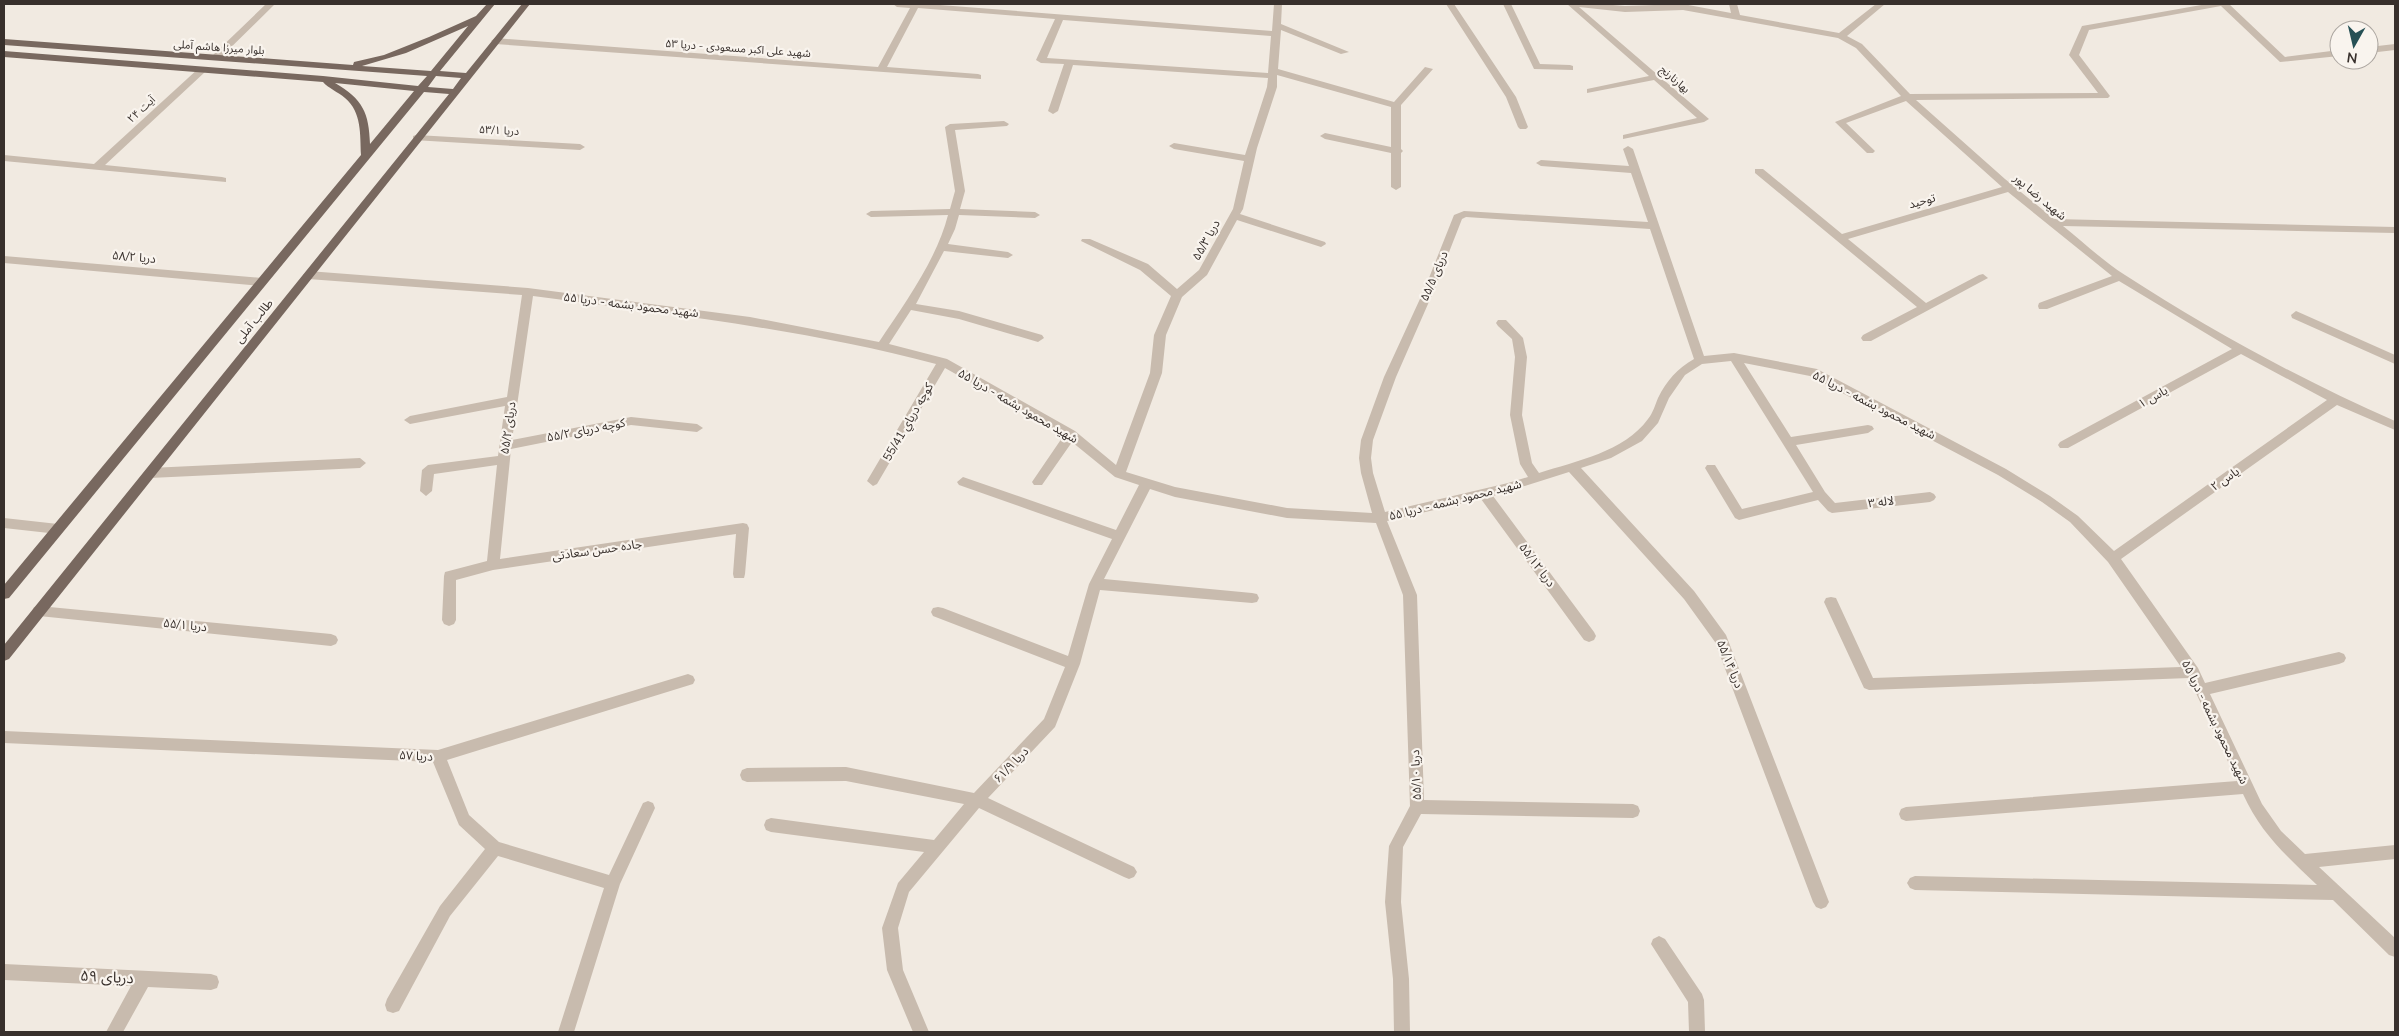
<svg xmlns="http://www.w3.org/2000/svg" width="2399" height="1036" viewBox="0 0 2399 1036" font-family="Mulish,'Noto Sans Arabic',sans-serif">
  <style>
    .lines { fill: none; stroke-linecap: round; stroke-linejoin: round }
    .minor { fill: #c8bbae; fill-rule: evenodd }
    .major { fill: #78685f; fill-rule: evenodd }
    .labels { text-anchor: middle; stroke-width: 4.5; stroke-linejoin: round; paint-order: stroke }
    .far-street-label { font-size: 11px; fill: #38302c; stroke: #f9f4ee }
    .street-label { font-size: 12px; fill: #38302c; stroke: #f9f4ee }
    .near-street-label { font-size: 15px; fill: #38302c; stroke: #f9f4ee }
  </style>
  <rect width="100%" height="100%" fill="#f1eae1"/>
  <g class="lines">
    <path class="minor" d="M 266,4 L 275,4 L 218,60 L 212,60 L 212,56 Z
      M 893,4 L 927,4 L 1272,31 L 1274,4 L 1282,4 L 1281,24 L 1349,52 L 1341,54 L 1281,30 L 1278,69 L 1394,102 L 1425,67 L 1433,69 L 1401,105 L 1401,149 L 1403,151 L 1401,153 L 1401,187 L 1396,190 L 1391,187 L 1391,153 L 1325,139 L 1320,136 L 1325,133 L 1391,147 L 1391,107 L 1277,75 L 1277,87 L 1257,148 L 1243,209 L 1240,214 L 1325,242 L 1326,244 L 1321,247 L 1237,220 L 1207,275 L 1182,297 L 1166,335 L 1162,373 L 1126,472 L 1175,487 L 1287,508 L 1372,513 L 1361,473 L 1359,458 L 1361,440 L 1384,377 L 1425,288 L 1454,215 L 1464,211 L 1648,222 L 1631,173 L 1541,166 L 1536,163 L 1541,160 L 1629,166 L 1623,149 L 1628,146 L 1633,149 L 1704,356 L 1734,353 L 1817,369 L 2006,469 L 2050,496 L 2078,516 L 2114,551 L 2327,400 L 2241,354 L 2068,448 L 2060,448 L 2058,445 L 2060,442 L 2232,349 L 2119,281 L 2047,309 L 2039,309 L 2038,306 L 2039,303 L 2112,276 L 2008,192 L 1848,239 L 1926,303 L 1979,275 L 1983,274 L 1988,278 L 1871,341 L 1863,341 L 1861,338 L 1863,335 L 1917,307 L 1755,173 L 1755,169 L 1763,169 L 1842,234 L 2002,187 L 1906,101 L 1846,123 L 1875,151 L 1873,153 L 1867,153 L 1835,122 L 1901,96 L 1856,48 L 1838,38 L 1683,10 L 1625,12 L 1579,7 L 1709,119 L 1704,122 L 1623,139 L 1623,135 L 1697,118 L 1654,80 L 1587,93 L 1587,89 L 1649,76 L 1567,4 L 1601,4 L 1625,6 L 1683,4 L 1731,13 L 1729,4 L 1737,4 L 1740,15 L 1839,33 L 1876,4 L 1885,4 L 1847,36 L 1862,44 L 1910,94 L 2098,93 L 2069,55 L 2082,26 L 2207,4 L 2229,4 L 2285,57 L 2339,50 L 2339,56 L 2280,62 L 2221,6 L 2089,30 L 2079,55 L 2110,96 L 2108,98 L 1916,100 L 2005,179 L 2054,219 L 2395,227 L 2395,233 L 2063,226 C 2083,242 2103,261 2125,275 C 2210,330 2303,381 2395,421 L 2395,430 L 2337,405 L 2121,559 L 2198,668 L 2205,683 L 2339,652 L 2344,654 L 2346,658 L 2344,662 L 2339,664 L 2210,694 L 2262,804 L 2281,831 L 2305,854 L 2395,845 L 2395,859 L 2319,867 L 2395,938 L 2395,957 L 2389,955 L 2333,900 L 1915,890 L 1910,888 L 1907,883 L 1910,878 L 1915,876 L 2317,885 C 2286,855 2261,834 2243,794 L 1906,821 L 1901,819 L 1899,814 L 1901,809 L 1906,807 L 2237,781 L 2189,678 L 1869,690 L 1864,688 L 1824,602 L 1826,598 L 1831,597 L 1836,598 L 1873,678 L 2181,667 L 2108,562 L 2070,522 L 2042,502 L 1998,475 L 1810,376 L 1744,363 L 1791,437 L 1868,425 L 1872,426 L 1874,429 L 1868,433 L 1796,445 L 1825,492 L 1835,503 L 1930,492 L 1934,494 L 1936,497 L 1934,500 L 1930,502 L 1832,513 L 1828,511 L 1818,500 L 1739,520 L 1735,518 L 1705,468 L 1707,465 L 1715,465 L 1742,509 L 1813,492 L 1731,361 L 1702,364 L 1685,375 L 1669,398 L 1658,423 L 1642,441 L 1611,458 L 1581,468 L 1694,591 L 1726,635 L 1829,902 L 1826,907 L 1821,909 L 1816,907 L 1813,902 L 1715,642 L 1684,599 L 1569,472 L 1493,496 L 1594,632 L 1596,636 L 1594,640 L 1589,642 L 1584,640 L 1481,499 L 1387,521 L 1417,595 L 1424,800 L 1633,804 L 1638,806 L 1640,811 L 1638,816 L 1633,818 L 1421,814 L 1403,847 L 1401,902 L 1409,979 L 1410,1032 L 1394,1032 L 1393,979 L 1385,902 L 1389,846 L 1410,806 L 1403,595 L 1376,523 L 1287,518 L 1175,497 L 1150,489 L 1104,579 L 1252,593 L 1257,594 L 1259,598 L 1257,602 L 1252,603 L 1100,590 L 1080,664 L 1055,727 L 988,798 L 1134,867 L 1137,872 L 1134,877 L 1129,879 L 1124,877 L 979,808 L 909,892 L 898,928 L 903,970 L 929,1032 L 913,1032 L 887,970 L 882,928 L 898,883 L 924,852 L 771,832 L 766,830 L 764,825 L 766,820 L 771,818 L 934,840 L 964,804 L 846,781 L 747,782 L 742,780 L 740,775 L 742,770 L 747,768 L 846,767 L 974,793 L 1044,719 L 1065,667 L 933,616 L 931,612 L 933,608 L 938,607 L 943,608 L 1068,656 L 1089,584 L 1112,539 L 959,485 L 957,482 L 963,477 L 1116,530 L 1139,485 L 1115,477 L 1072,442 L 1042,485 L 1034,485 L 1032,482 L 1034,479 L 1064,435 L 945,368 L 877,484 L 873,486 L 867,481 L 936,364 C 804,329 668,314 533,296 L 512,440 L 631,417 L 697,424 L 703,428 L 697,432 L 631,425 L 511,449 L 500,559 L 743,523 L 747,524 L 749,528 L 745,574 L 744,578 L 734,578 L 733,574 L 736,534 L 493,570 L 456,580 L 456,620 L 454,624 L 449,626 L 444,624 L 442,620 L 444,576 L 445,572 L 487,561 L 497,465 L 434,474 L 432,491 L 426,496 L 420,491 L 422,470 L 428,465 L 498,456 L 505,406 L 410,424 L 404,420 L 410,416 L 507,397 L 522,295 L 308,279 L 303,275 L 308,271 L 528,288 L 750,317 L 879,342 C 905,303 937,259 948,215 L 871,217 L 866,214 L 871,211 L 950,209 L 955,191 L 945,127 L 950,124 L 1004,121 L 1009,124 L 1007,126 L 955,130 L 965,191 L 960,209 L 1035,212 L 1040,215 L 1035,218 L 959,215 L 955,229 L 948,244 L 1008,252 L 1013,255 L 1008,258 L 944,251 L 916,304 L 959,311 L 1042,335 L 1044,338 L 1038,342 L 959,319 L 911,310 L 889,344 L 947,359 L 1075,431 L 1116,465 L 1150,373 L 1154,335 L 1171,296 L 1140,270 L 1081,241 L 1082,239 L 1090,239 L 1148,264 L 1177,289 L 1199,270 L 1233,209 L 1244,161 L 1174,149 L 1169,146 L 1174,143 L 1245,155 L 1267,87 L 1268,78 L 1073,65 L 1058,111 L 1053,114 L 1048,111 L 1064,64 L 1041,63 L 1036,60 L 1055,19 L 918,8 L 887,67 L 978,74 L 981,75 L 981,79 L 495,44 L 491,41 L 495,38 L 878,67 L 910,8 L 897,7 ZM 1063,20 L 1271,36 L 1268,73 L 1047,58 ZM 1466,217 L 1650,229 L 1694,359 C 1677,369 1667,380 1658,398 C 1655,405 1653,413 1648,419 C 1624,452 1576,461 1539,473 L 1532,463 L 1522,415 L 1527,357 L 1523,338 L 1506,320 L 1498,320 L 1496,323 L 1498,326 L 1512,339 L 1515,357 L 1510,415 L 1520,464 L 1528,477 L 1508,483 L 1385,512 L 1373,473 L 1371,458 L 1373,440 L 1396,377 L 1435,288 L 1462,219 Z
      M 1446,4 L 1454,4 L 1516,97 L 1528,127 L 1526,129 L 1520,129 L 1518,127 L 1506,97 Z
      M 1503,4 L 1511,4 L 1540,64 L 1570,65 L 1573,66 L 1573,70 L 1534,69 Z
      M 2395,44 L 2395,50 L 2369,53 L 2369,47 Z
      M 202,67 L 205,68 L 205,72 L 105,165 L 222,177 L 226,178 L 226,182 L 4,161 L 4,155 L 94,164 L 199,68 Z
      M 416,135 L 580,144 L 585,147 L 580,150 L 413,140 L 413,136 Z
      M 4,256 L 262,278 L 267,282 L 262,286 L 4,263 Z
      M 2296,311 L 2395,355 L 2395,364 L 2292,318 L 2291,315 Z
      M 360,458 L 366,463 L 360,468 L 150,478 L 144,473 L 150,468 Z
      M 4,518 L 58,524 L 62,525 L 64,529 L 62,533 L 58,534 L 4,528 Z
      M 39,606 L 331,634 L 336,636 L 338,640 L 336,644 L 331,646 L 39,616 L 34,615 L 32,611 L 34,607 Z
      M 688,674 L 693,676 L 695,680 L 693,684 L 447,760 L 469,815 L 499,842 L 609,875 L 643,803 L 648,801 L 653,803 L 655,808 L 620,884 L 574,1032 L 558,1032 L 604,888 L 498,856 L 450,916 L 399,1011 L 393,1013 L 387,1011 L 385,1005 L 387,999 L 440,906 L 485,849 L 459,825 L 433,762 L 4,743 L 4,731 L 438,750 Z
      M 1659,936 L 1665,939 L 1702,994 L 1704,1000 L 1705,1032 L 1689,1032 L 1688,1002 L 1651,944 L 1653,939 Z
      M 4,964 L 211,974 L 217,976 L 219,982 L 217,988 L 211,990 L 148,987 L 123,1032 L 106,1032 L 131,986 L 4,980 Z"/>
    <path class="major" d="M 487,4 L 495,4 L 440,71 L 466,73 L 522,4 L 530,4 L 9,659 L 4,661 L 4,645 L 449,94 L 424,92 L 9,598 L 4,599 L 4,585 L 361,155 C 360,135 362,112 345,98 C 338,92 328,88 323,82 L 4,57 L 4,51 L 323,76 L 418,86 L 427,76 L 4,45 L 4,39 L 353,65 L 354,62 L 384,55 L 429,37 L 476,16 ZM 468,26 L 431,71 L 362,66 L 406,53 ZM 436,76 L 461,78 L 453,89 L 428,87 ZM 335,83 L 414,91 L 370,144 C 369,113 363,99 335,83 Z"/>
  </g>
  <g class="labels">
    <g class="far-street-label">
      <text transform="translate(219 47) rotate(4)" y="4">بلوار میرزا هاشم آملی</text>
      <text transform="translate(738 48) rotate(4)" y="4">شهید علی اکبر مسعودی - دریا ۵۳</text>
      <text transform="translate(1675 79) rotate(41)" y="4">بهارنارنج</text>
      <text transform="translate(141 109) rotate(-43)" y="4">آیت ۲۴</text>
      <text transform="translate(499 130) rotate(3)" y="4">دریا ۵۳/۱</text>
    </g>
    <g class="street-label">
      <text transform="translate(2040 197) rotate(40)" y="4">شهید رضا پور</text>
      <text transform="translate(1922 201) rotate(-16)" y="4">توحید</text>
      <text transform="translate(1206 240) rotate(-61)" y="4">دریا ۵۵/۳</text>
      <text transform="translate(134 257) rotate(5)" y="4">دریا ۵۸/۲</text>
      <text transform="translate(1434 276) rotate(-67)" y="4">دریای ۵۵/۵</text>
      <text transform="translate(631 305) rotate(7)" y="4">شهید محمود بشمه - دریا ۵۵</text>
      <text transform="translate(254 321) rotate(-51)" y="4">طالب آملی</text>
      <text transform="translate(2153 397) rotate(-29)" y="4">یاس ۱</text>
      <text transform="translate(1874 405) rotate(27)" y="4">شهید محمود بشمه - دریا ۵۵</text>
      <text transform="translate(1018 406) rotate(30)" y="4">شهید محمود بشمه - دریا ۵۵</text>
      <text transform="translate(908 422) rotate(-60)" y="4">كوچه درياي 55/41</text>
      <text transform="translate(508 428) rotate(-82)" y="4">دریای ۵۵/۲</text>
      <text transform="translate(586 430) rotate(-11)" y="4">کوچه دریای ۵۵/۲</text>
      <text transform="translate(2225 479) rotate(-35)" y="4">یاس ۲</text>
      <text transform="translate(1455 500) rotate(-14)" y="4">شهید محمود بشمه - دریا ۵۵</text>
      <text transform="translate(1881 502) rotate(-7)" y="4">لاله ۳</text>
      <text transform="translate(597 550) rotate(-8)" y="4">جاده حسن سعادتی</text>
      <text transform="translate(1537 565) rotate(53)" y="4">دریا ۵۵/۱۲</text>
      <text transform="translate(185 625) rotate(6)" y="4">دریا ۵۵/۱</text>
      <text transform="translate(1730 664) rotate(68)" y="4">دریا ۵۵/۱۴</text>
      <text transform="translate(2215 722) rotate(64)" y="4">شهید محمود بشمه - دریا ۵۵</text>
      <text transform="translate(416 756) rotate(3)" y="4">دریا ۵۷</text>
      <text transform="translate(1011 765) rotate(-46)" y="4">دریا ۶۱/۹</text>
      <text transform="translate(1416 775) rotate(-92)" y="4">دریا ۵۵/۱۰</text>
    </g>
    <g class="near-street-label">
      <text transform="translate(107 977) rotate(3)" y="5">دریای ۵۹</text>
    </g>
  </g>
  <rect width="2399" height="1036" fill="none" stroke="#38302c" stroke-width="10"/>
  <g transform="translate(2354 45) rotate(188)"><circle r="24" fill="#f9f4ee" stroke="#aca6a0"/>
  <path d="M0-4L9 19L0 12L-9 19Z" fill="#265055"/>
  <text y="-8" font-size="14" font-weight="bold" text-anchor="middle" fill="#38302c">N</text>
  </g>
</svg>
